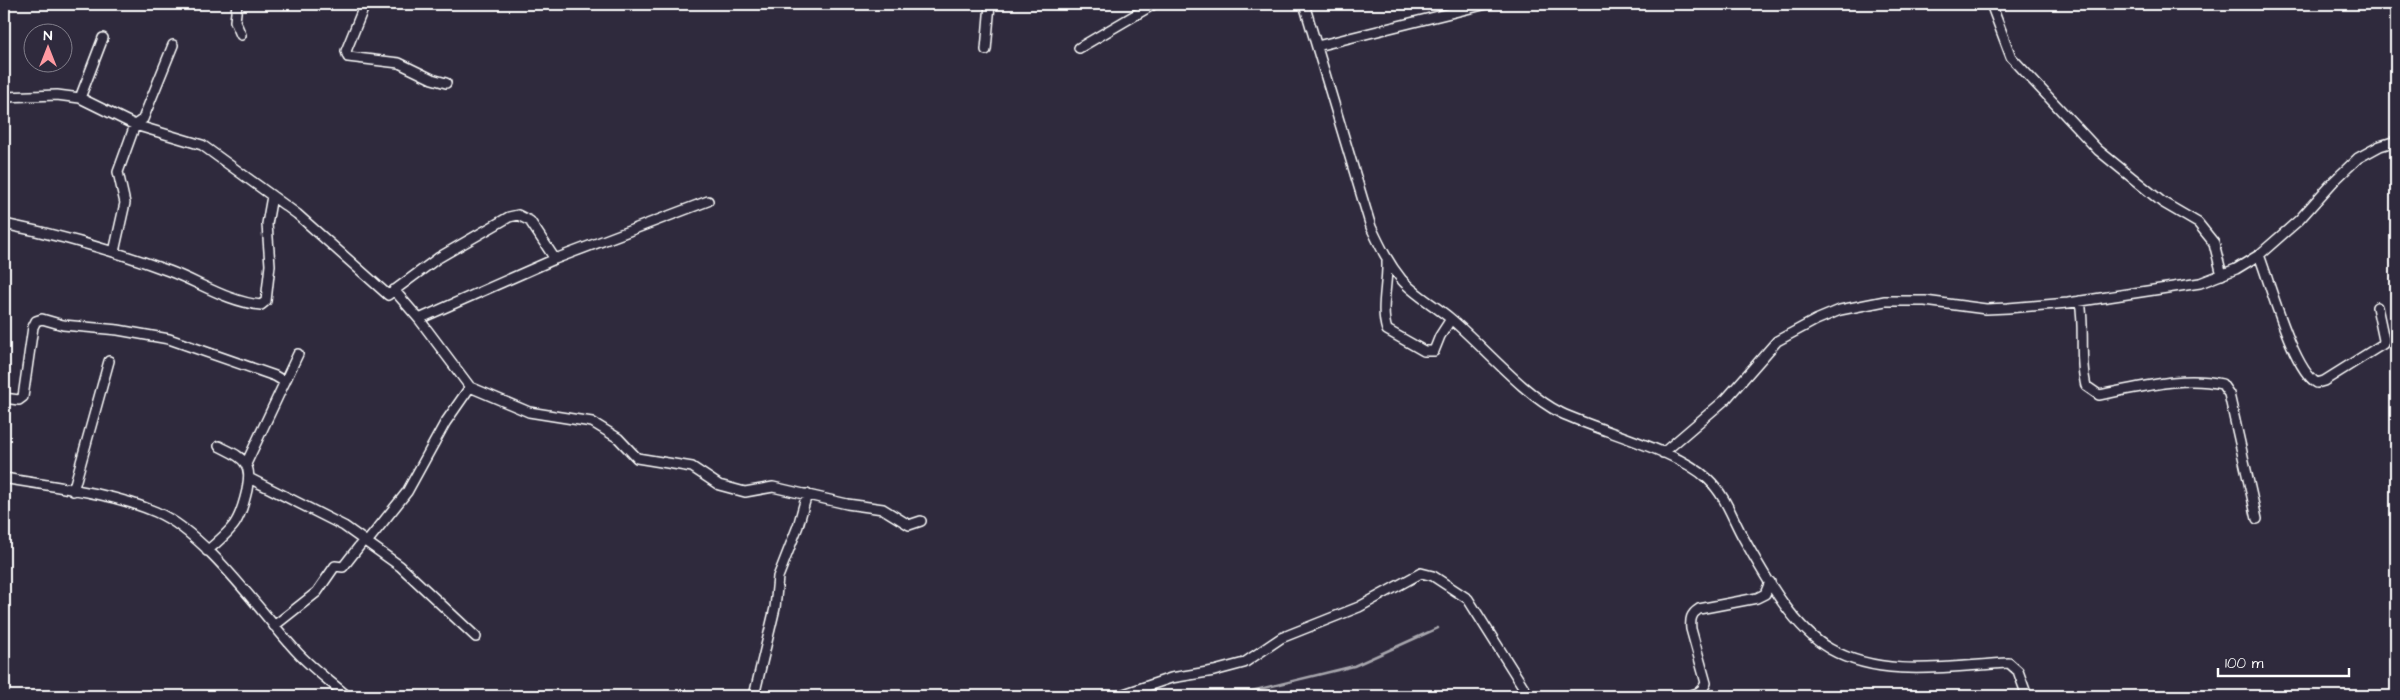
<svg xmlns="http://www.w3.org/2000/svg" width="2400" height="700" viewBox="0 0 2400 700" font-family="'Architects Daughter',sans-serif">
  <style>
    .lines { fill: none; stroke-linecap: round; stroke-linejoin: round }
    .stream { stroke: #a7a6ad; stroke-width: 2.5 }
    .street-casing { stroke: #fff; stroke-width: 12 }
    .street { stroke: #2f2a3d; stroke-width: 9 }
  </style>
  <rect width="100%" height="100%" fill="#2f2a3d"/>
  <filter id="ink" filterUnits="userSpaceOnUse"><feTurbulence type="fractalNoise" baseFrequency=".02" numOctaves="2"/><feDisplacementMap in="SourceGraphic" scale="10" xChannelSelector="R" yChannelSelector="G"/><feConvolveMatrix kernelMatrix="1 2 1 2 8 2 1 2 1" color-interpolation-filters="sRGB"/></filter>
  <g filter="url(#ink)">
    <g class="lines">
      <path class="stream" d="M 1231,696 L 1354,666 L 1438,628"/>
      <g class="street-casing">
        <path id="street" d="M 237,4 L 235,21 L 241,35
          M 365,4 L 346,51 L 348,57 L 399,63 L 432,79 L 446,83
          M 1304,4 L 1371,227 C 1380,246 1388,263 1402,280 C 1415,295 1436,306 1451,319 C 1483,346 1524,395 1561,413 C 1602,432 1677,450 1708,479 C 1726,496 1732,518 1744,539 C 1765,576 1792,627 1830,649 C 1883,679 1951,666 2009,663 L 2018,671 L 2027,696
          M 1991,4 L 2011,57 L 2098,150 L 2162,202 L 2198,223 L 2214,243 L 2222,275
          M 1317,46 L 1487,4
          M 1079,48 L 1154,4
          M 986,50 L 990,4
          M 4,97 L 57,95 L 80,98 L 135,125 L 202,145 L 297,214 L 388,295 L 438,258 L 509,217 L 518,215 L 530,221 L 555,259
          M 80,98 L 103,38
          M 4,224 C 60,235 115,251 169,271 C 199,282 228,302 261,305 L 266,301 L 270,265 L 267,224 L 272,196
          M 114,252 L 125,203 L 118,172 L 135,125 L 143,119 L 173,45
          M 2259,255 C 2270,283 2293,370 2317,383 L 2324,381 L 2383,344 L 2384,340 L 2377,307
          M 1387,261 C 1388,284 1380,309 1387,330 L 1424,351 L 1434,351 L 1440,336 L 1451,319
          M 394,290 L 419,319 L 470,387 L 529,412 L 592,422 L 618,438 L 637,458 L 692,467 L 719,485 L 745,492 L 773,487 L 847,504 L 883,509 L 909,525 L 921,521
          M 2080,301 C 2085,330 2079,358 2086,386 L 2099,395 C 2139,388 2181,375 2222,384 L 2229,394 L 2257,519
          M 419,319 L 555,259 L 708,201
          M 4,398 L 19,400 L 23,397 L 33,327 L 36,321 L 42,319 L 63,325 L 118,330 L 169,339 L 275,376 L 285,382
          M 1663,453 L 1726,399 L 1777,341 L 1816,320 L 1840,310 L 1885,301 L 1925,301 L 1986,309 L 2008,308 L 2068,303 L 2200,283 L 2236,269 L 2259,255 L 2299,220 L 2333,182 L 2358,158 L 2380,146 L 2396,141
          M 246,464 L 298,354
          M 4,478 C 54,487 109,492 156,512 C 207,534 260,612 298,653 C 313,669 331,682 347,696
          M 249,478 L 344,526 L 400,566 L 476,637
          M 73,491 L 109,361
          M 367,542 L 407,492 L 445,423 L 470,387
          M 207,551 C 233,528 239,525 247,490 C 248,482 251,472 245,463 C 240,455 228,451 219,446
          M 274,626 L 317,592 L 335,566 L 343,567 L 364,540
          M 754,696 L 775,608 L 778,577 L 798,526 L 807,494
          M 1118,696 L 1171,678 L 1214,671 L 1244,663 L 1281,638 L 1359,607 L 1421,573 L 1433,576 L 1468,599 L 1529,696
          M 1688,696 C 1697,694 1702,692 1706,683 L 1691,629 C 1690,619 1691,614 1699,609 L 1757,598 L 1765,594 L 1770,582"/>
      </g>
      <use href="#street" class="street"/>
    </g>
  </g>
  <rect width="2400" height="700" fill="none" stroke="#2f2a3d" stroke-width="20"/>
  <rect x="10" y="10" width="2380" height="680" fill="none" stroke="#fff" stroke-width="2" filter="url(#ink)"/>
  <g transform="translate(48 48)"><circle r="24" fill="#2f2a3d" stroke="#827f8b"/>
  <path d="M0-4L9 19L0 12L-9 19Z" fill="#ff9aa2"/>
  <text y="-8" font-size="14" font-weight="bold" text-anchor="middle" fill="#ffffff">N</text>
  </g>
  <path d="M2218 668v8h131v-8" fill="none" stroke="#ffffff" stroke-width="2.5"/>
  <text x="2225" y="668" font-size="15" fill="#ffffff" stroke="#2f2a3d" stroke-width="4" paint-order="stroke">100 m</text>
</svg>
